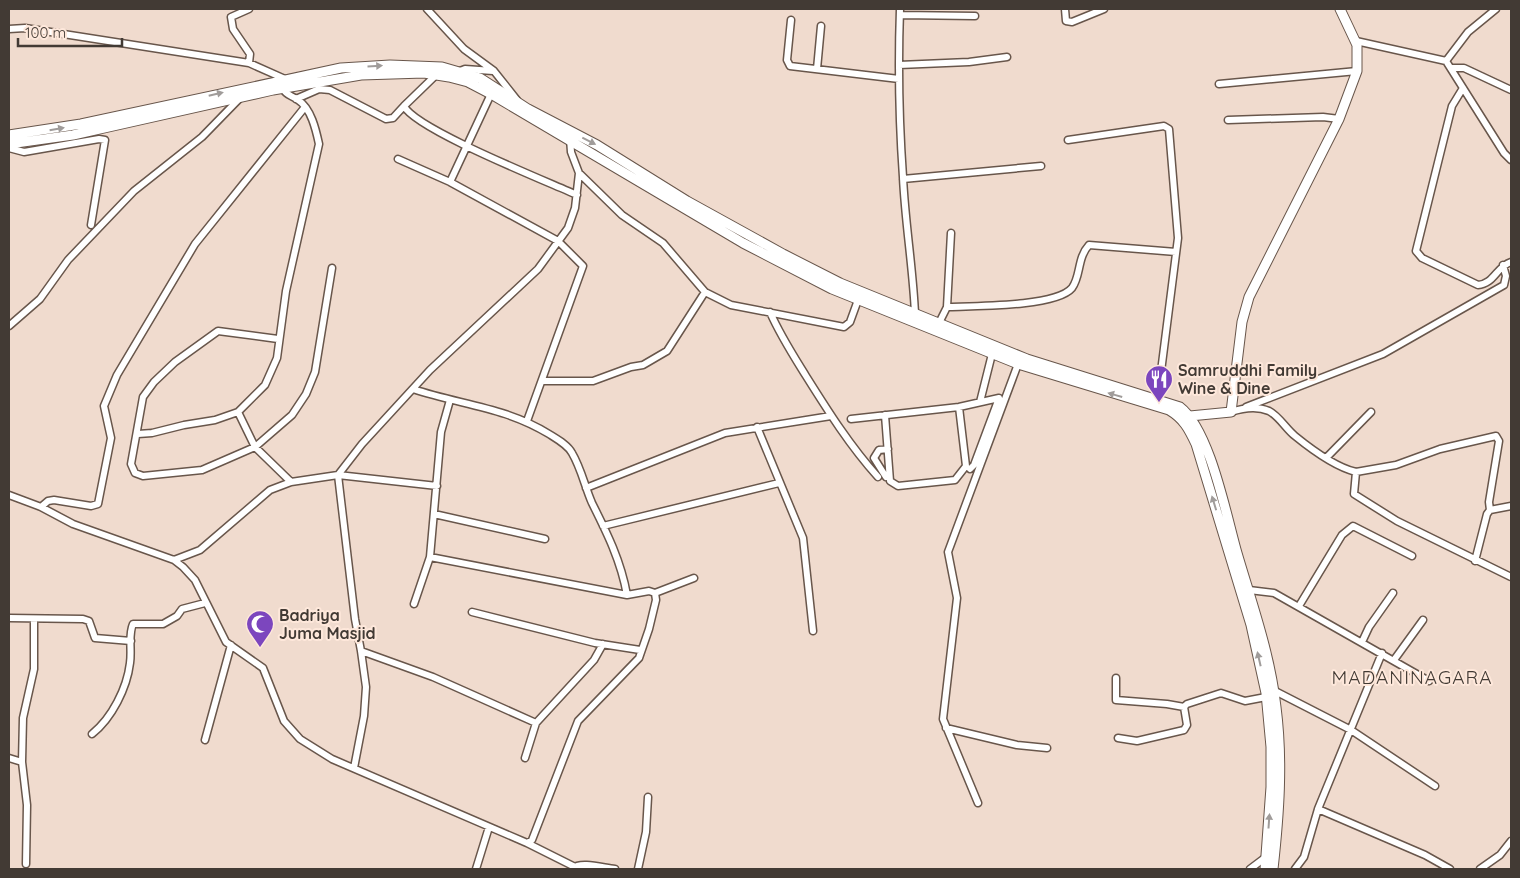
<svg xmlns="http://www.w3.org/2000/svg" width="1520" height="878" viewBox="0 0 1520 878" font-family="Quicksand,sans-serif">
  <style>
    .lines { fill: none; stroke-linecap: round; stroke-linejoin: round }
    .street-casing { stroke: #68564b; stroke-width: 9 }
    .secondary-casing { stroke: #68564b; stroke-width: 11 }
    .street { stroke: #fff; stroke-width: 6 }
    .secondary { stroke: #fff; stroke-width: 9 }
    .oneway { fill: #a09c9a }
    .labels { text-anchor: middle; stroke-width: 4; stroke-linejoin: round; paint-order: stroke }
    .poi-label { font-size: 16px; font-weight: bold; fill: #423a34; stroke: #fee8db; text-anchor: start }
    .quarter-label { font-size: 19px; letter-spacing: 1px; fill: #423a34; stroke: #fee8db }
  </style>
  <rect width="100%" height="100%" fill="#f0dbce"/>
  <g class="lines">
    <g class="street-casing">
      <path id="street" d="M 427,9 L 464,49 L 494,71 L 517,100
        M 900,9 C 898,65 899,121 903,177 C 905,222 913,268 915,314
        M 1065,9 L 1066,21 L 1072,22 L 1104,9
        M 1496,9 L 1468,32 L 1446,61 L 1504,153 L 1511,160
        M 900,15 L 975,16
        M 791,20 L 787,60 L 790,66 L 899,79
        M 9,29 L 25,28 L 249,63 L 285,79
        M 1356,41 L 1446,61
        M 249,63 L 250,54 L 233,29 L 231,17 L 249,9
        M 899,65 L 969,62 L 1007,57
        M 1452,68 L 1464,68 L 1511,90
        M 817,69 L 821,26
        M 460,71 L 465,69 L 493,71
        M 436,75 L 404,106 C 415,129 546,181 577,195
        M 1219,84 L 1357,71
        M 282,88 C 287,96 291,95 298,100 C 311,108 316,130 319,144 L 286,291 L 277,358 L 265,385 L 238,412 L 255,447 L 291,482
        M 1463,88 L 1452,106 L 1416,251 L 1422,258 L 1478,285 C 1494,284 1496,267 1511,262
        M 296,99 L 319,89 L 330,90 L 386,119 L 393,118 L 404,106
        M 1228,120 L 1323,117 L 1339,119
        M 1068,140 L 1164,126 L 1169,129 L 1178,238 L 1157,403
        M 9,148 L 24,152 L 99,139 L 105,140 L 91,225
        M 398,159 L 450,182 L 558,241 L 583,266 L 527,421
        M 579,173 L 622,215 L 663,243 L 705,292 L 731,305 L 844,327 L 850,322 L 858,300
        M 903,179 L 1041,166
        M 450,182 L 491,94
        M 947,307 L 951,233
        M 770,312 C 780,335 793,355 806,376 C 828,411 850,446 878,477
        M 939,323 L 947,307 C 973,306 1056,307 1072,288 C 1081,276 1077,258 1089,245 L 1176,252
        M 9,326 L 40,299 L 68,260 L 134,191 L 202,137 L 240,98
        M 278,339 L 218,331 L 175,362 L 154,382 L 143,397 L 131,464 L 135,473 L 143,476 L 202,470 L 255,447 L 292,415 L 306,394 L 315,372 L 332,268
        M 543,381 L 593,381 L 631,367 L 643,365 L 667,351 L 705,292
        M 413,389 C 461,405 505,407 549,434 C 557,439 568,445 572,453 C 581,468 585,487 592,503 C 607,533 621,561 627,595
        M 980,402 L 992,354
        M 1246,407 L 1383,354 L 1504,285 L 1506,276 L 1503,265
        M 1231,412 C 1243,408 1257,406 1269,411 C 1279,416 1286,429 1295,436 C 1311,449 1335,467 1356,472 L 1354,494 L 1397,521 L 1511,577
        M 885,415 L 890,481 L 898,486 L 955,480 L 966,466 L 959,407
        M 851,419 L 959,407 L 999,398 L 974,465 L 970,469
        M 757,427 L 803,538 L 813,631
        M 138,434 L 152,433 L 184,425 L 215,420 L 238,412
        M 1327,457 L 1371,412
        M 1356,472 L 1396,465 L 1440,449 L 1496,436 L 1499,441 L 1489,502 L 1490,510 L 1487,514 L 1475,561
        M 886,477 L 874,458 L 879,450 L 888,449
        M 437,486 L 338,475 L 355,619 L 361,651 L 433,677 L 536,723
        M 586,488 L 725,433 L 831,416
        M 9,495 L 41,507 L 73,524 L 174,560 L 200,550 L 270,490 L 291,482 L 338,475 L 362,444 L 430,370 L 538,269 L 568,228 L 575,208 L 579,173 L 571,152 L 570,138
        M 41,507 L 48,501 L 54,500 L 91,506 L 98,504 L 111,438 L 104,406 L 117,375 L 195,244 L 305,107
        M 1490,510 L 1511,506
        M 434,514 L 545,539
        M 603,526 L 779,483
        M 430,557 L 627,595 L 649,591 L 655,593 L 694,578
        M 174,560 L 183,567 L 195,580 L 226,642 L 263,668 L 284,721 L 300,739 L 332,759 L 527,843 L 532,840 L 578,721 L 639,658 L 649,629 L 656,600 L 655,593
        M 1249,590 L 1274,593 L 1429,681
        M 414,604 L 430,557 L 441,432 L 450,400
        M 1299,606 L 1342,535 L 1353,526 L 1412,556
        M 472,612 L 595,643 L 640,650
        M 9,618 L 83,619 L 89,621 L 95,638 L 131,641
        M 1362,642 L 1369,627 L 1393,593
        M 1394,660 L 1423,620
        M 1116,678 L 1116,700 L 1167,704 L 1184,707
        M 1273,690 L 1351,730 L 1435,786
        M 946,728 L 1017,745 L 1047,748
        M 92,734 C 112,718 127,688 130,663 C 132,650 128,635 133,624 L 163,624 L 177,616 L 182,609 L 205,603
        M 1118,738 L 1137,741 L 1184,730 L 1187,725 L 1184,707 L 1187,704 L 1221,693 L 1245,701 L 1266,697
        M 205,740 L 231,645
        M 9,758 L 22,762 L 27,805 L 26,864
        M 525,758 L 536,723 L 594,660 L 603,644
        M 22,762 L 23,718 L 34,669 L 34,619
        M 354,768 L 364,716 L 366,687 L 361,651
        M 978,803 L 943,719 L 957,598 L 948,552 L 1018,364
        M 1318,809 L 1425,855 L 1450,869
        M 527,843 L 573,866
        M 573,868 C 581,861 604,868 615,869
        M 476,869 L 489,827
        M 638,869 L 646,832 L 648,797
        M 1250,869 L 1266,857
        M 1295,869 L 1304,857 L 1318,809 L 1382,653
        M 1480,869 L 1500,855 L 1511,841"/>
    </g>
    <g class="secondary-casing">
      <path id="secondary" d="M 9,135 L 81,124 L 341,68 L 390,65 L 442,67 L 480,78 L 528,109 L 597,145 L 687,201 L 783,254 L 840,283 L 1027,359 L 1180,407 C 1210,430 1226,515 1237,553 C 1252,604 1270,654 1276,707 C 1283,761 1279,815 1273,869
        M 9,144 L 73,135 L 273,90 L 361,75 L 424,73 L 449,77 L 468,82 L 491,94 L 743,243 L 832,289 L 1018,364 L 1169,410 C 1184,419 1189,429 1196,444 L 1251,625 L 1266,693 L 1271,747 L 1271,787 L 1265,869
        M 1186,419 L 1190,416 L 1231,412 L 1242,322 L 1249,297 L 1339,119 L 1357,71 L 1357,45 L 1340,9"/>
    </g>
    <use href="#street" class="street"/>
    <use href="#secondary" class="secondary"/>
  </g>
  <defs><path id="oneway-solid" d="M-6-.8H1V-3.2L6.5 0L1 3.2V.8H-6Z" transform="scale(1.25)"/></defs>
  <g class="oneway">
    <use href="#oneway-solid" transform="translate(375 66) rotate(-3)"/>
    <use href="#oneway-solid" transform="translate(216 94) rotate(-13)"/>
    <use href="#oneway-solid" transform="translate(57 129) rotate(-10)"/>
    <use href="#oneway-solid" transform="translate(589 141) rotate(27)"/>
    <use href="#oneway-solid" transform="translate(1115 395) rotate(-164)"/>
    <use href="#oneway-solid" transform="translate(1214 503) rotate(-107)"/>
    <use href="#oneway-solid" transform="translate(1259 659) rotate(-103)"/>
    <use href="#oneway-solid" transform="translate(1269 821) rotate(-86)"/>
  </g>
  <defs>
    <g id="restaurant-pin" transform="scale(1.4375)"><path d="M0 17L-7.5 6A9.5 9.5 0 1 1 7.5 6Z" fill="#7c46be" stroke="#fee8db"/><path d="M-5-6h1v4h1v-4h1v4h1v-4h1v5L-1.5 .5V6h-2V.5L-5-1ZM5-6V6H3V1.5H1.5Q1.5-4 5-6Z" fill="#fff"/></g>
    <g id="mosque-pin" transform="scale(1.4375)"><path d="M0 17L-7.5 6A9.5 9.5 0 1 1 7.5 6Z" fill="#7c46be" stroke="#fee8db"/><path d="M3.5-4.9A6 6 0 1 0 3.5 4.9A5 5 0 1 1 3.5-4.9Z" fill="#fff"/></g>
  </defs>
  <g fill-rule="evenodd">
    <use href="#restaurant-pin" x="1159" y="379"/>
    <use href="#mosque-pin" x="260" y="624"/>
  </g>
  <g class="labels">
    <g class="poi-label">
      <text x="1178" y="376">Samruddhi Family<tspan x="1178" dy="18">Wine &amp; Dine</tspan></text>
      <text x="279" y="621">Badriya<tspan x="279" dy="18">Juma Masjid</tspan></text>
    </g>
    <g class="quarter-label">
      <text x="1412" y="684">MADANINAGARA</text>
    </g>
  </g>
  <rect width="1520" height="878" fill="none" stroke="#423a34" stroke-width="20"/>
  <path d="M18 38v8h104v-8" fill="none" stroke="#423a34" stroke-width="2.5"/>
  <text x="25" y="38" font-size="15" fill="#423a34" stroke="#fee8db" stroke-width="4" paint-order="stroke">100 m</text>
</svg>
